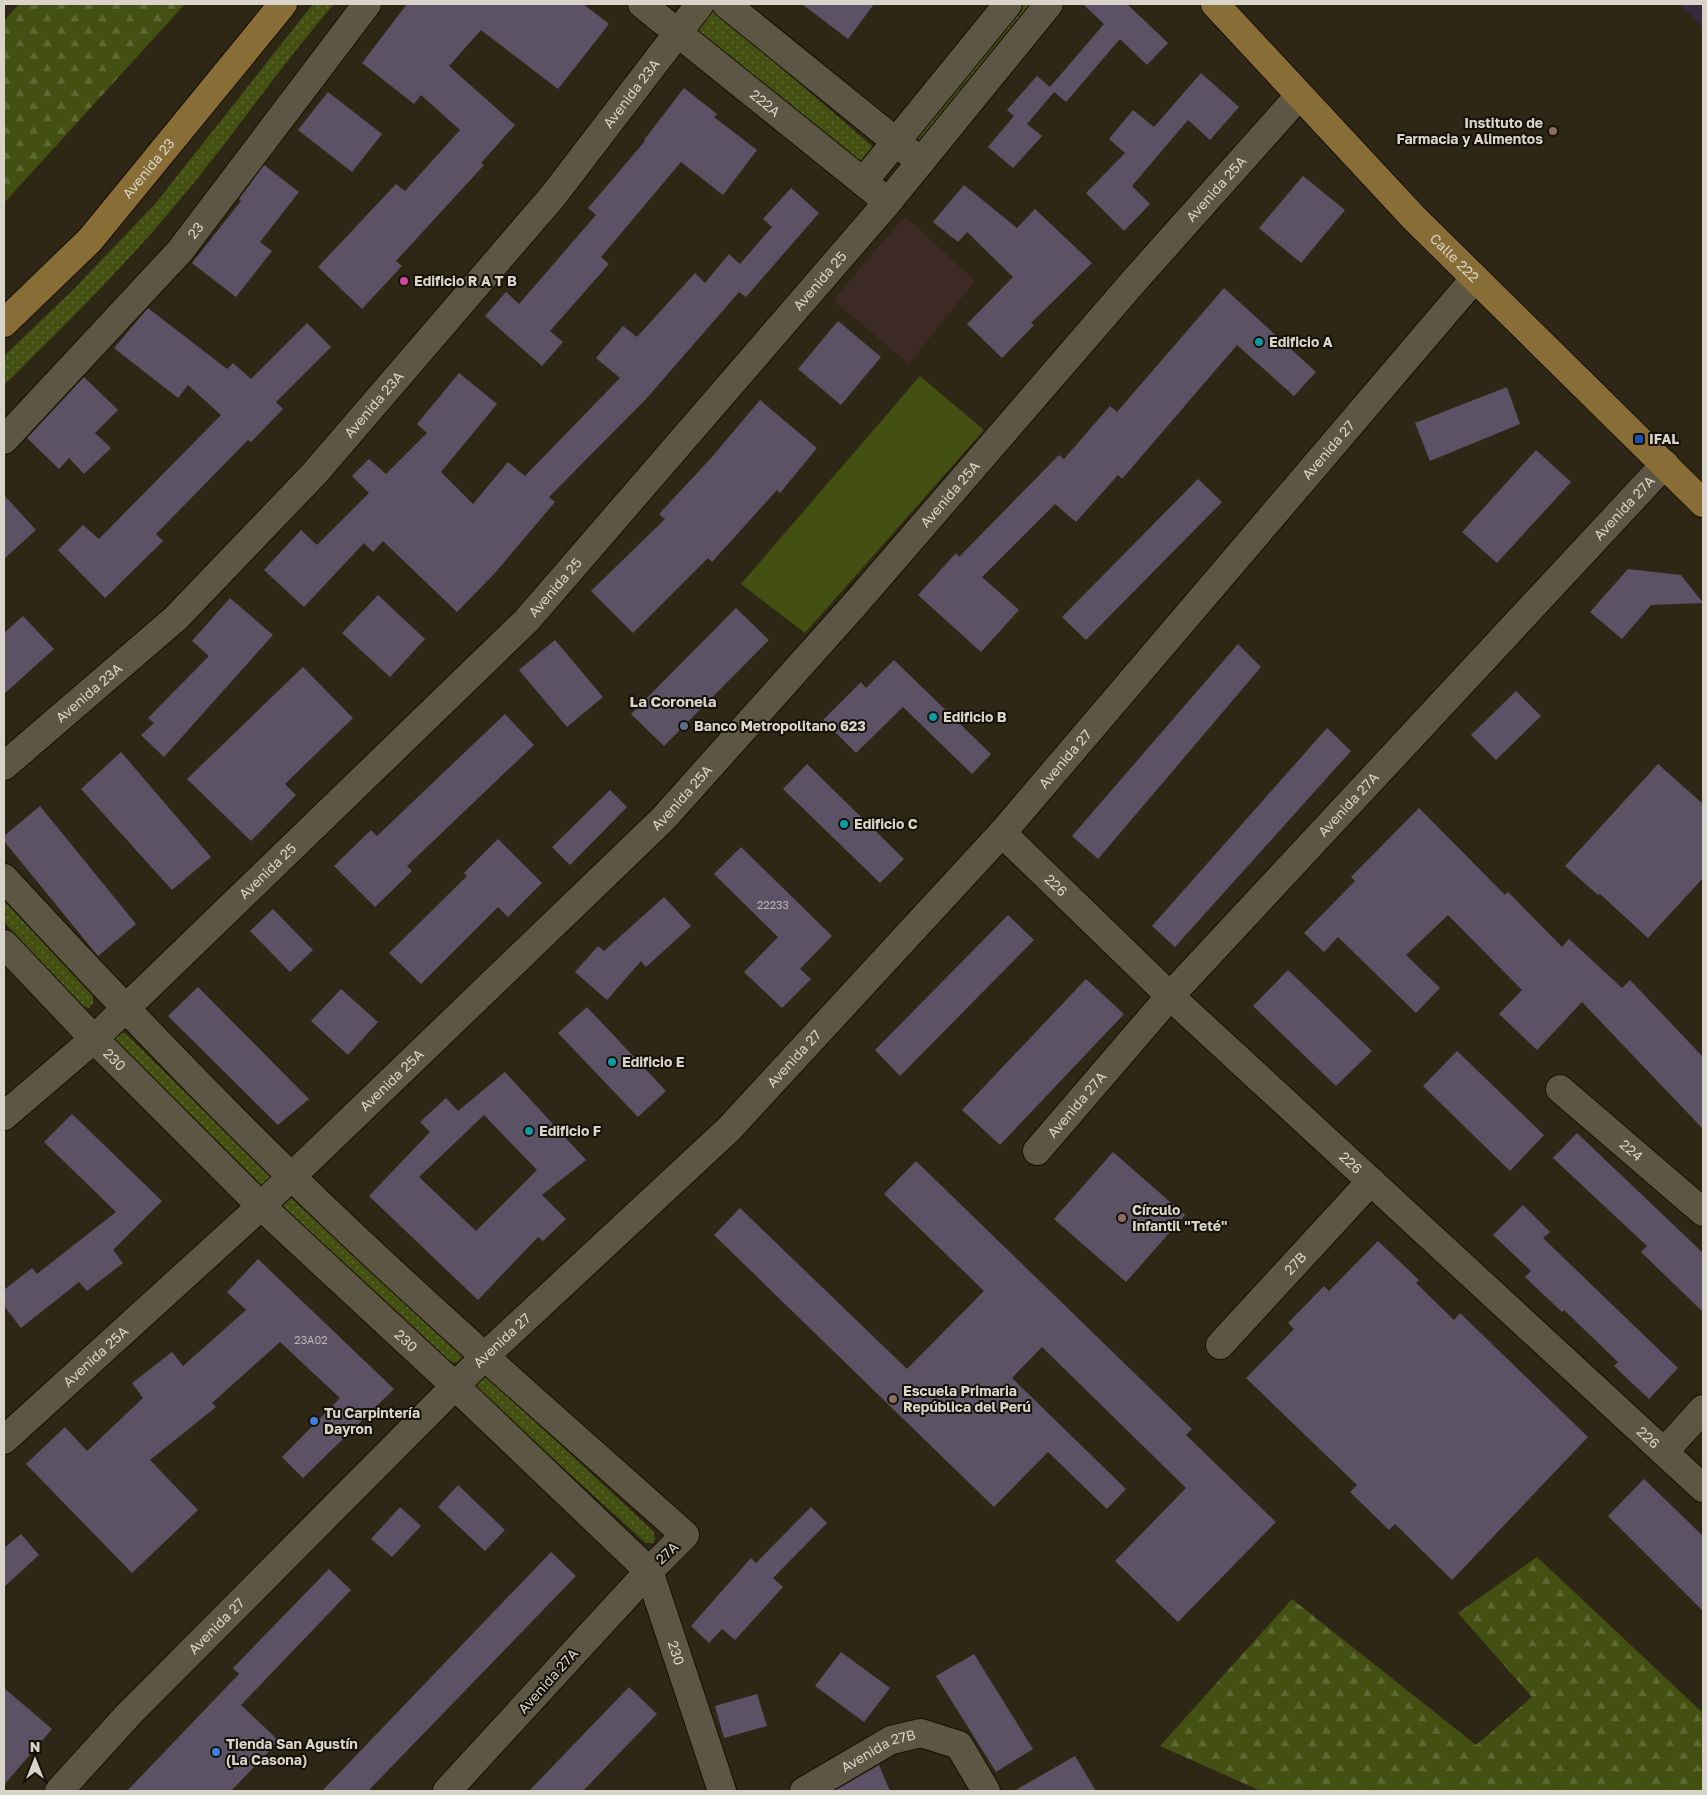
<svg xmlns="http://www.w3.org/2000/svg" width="1707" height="1795" viewBox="0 0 1707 1795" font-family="'Golos Text',sans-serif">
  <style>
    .commercial { fill: #3d2a25 }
    .industrial { fill: #352b3a }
    .grass { fill: url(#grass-dots) }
    .forest { fill: url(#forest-firs) }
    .pitch { fill: #445012 }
    .building { fill: #5b5365; fill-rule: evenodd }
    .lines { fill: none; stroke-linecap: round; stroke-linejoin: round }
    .minor-casing { stroke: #171002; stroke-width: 30 }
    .major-casing { stroke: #171002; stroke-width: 30 }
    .minor { stroke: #5e5644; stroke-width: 28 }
    .major { stroke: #896d36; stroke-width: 28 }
    .education-dot { fill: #8d6e63; stroke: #141109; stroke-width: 2 }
    .hotel-dot { fill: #d1479c; stroke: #141109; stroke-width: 2 }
    .culture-dot { fill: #0f9aa8; stroke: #141109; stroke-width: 2 }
    .transit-dot { fill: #1a4fb4; stroke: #141109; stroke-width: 2 }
    .service-dot { fill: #5c6f8a; stroke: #141109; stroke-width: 2 }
    .shop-dot { fill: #3f7fe0; stroke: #141109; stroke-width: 2 }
    .labels { text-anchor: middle; stroke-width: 4; stroke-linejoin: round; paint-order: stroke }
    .number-label { font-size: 11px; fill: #bab4b0 }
    .street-label { font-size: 14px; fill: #d9d4c9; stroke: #141109 }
    .poi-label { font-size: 14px; font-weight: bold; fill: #d9d4c9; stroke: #141109; text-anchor: start }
    .neighbourhood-label { font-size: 15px; font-weight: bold; fill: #d9d4c9; stroke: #141109 }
  </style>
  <defs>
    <pattern id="grass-dots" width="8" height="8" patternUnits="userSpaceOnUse" patternTransform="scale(1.25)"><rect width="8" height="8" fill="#445012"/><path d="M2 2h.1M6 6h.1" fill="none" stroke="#5e6833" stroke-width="1.8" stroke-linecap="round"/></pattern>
    <pattern id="forest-firs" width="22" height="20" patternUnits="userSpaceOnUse" patternTransform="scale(1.25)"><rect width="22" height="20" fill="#445012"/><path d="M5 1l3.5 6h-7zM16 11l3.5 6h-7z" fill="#5e6833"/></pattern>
  </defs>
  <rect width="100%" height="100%" fill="#2e2716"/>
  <path class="commercial" d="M 905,216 L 975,281 L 909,364 L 833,300 Z"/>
  <path class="industrial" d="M 1680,4 L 1703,4 L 1703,28 Z"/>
  <path class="grass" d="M 313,4 L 334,4 C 275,72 226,147 167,215 C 116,275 60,330 4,385 L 4,356 L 72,291 L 155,204 Z
    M 1020,4 L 1041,4 L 924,143 L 918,141 L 916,133 Z
    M 709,11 L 719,14 L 872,146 L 873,156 L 858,165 L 698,32 L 699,20 Z
    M 4,901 L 93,996 L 93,1003 L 89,1008 L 83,1006 L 4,922 Z
    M 118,1033 L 125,1033 L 270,1176 L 270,1184 L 263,1187 L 112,1043 L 113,1035 Z
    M 286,1198 L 291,1198 L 462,1351 L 462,1358 L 459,1363 L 451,1362 L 282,1206 Z
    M 487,1376 L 654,1532 L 655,1539 L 653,1543 L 646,1543 L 475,1388 L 475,1382 L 480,1378 Z"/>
  <path class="forest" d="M 19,4 L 185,4 L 4,203 L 4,21 Z
    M 1537,1557 L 1703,1713 L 1703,1791 L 1261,1791 L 1160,1746 L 1292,1599 L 1476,1745 L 1532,1697 L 1458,1613 Z"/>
  <path class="pitch" d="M 920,376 L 984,430 L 805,633 L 741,584 Z"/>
  <path class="building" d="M 407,4 L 583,4 L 609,24 L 558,89 L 481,30 L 449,66 L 515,125 L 481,163 L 484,165 L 396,261 L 402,266 L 362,309 L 318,267 L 396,184 L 405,191 L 460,130 L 421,95 L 414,104 L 362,63 Z
    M 802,4 L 874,4 L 848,39 Z
    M 1083,4 L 1127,4 L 1168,43 L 1147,65 L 1120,39 L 1066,102 L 1054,92 L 1027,124 L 1042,136 L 1013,168 L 988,147 L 1014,116 L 1007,110 L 1037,76 L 1050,87 L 1104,24 Z
    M 1201,73 L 1239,107 L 1210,140 L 1188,120 L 1132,186 L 1150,204 L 1124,231 L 1086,193 L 1125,153 L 1109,139 L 1133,110 L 1154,127 Z
    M 684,88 L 717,114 L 714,117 L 757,150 L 723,195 L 681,162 L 601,257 L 609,264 L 550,331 L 563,342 L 542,366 L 485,316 L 506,292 L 519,304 L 596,215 L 588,208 L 645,141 L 644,140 Z
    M 328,92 L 382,134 L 352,172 L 298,130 Z
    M 264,165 L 299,192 L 260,242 L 272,251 L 236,297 L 192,263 L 241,201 L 239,199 Z
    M 1303,176 L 1345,210 L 1301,263 L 1259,228 Z
    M 964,185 L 1017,228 L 1035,209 L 1092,263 L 1031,323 L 1034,325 L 1002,358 L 967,324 L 1013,277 L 967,232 L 958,242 L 933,222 Z
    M 791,188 L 819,213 L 746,297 L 739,292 L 646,399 L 549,497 L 555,502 L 495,573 L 457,612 L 383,541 L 373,552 L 364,543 L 304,607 L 264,570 L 301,530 L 317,545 L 369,493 L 352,476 L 369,459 L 386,474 L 427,433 L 417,424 L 459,373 L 497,404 L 441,472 L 473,504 L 508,462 L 525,476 L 620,378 L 596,358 L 623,326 L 637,337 L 695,273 L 705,283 L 729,254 L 740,264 L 772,227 L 763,219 Z
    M 1224,288 L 1316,372 L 1294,396 L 1237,345 L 1122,479 L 1118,475 L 1076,522 L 1055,504 L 982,577 L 1019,610 L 981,652 L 918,595 L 956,553 L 959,557 L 1059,455 L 1064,459 L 1110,406 L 1117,412 Z
    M 148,308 L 227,369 L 233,363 L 251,379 L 307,323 L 331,347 L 276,402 L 283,409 L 251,442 L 248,440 L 156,534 L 163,541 L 105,598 L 58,550 L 83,525 L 99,539 L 221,415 L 188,385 L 178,398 L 114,348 Z
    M 838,321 L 881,357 L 841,405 L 798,369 Z
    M 84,377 L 118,410 L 95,433 L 111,448 L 84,474 L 69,458 L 59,469 L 27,438 Z
    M 1507,387 L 1520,424 L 1430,461 L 1415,423 Z
    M 760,400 L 817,448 L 780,493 L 777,490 L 712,562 L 708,558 L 633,633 L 591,591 L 665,519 L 659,514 L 712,457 Z
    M 1536,450 L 1571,482 L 1497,563 L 1462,532 Z
    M 1198,479 L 1222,502 L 1086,640 L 1062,617 Z
    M 4,495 L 36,530 L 4,559 Z
    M 1628,569 L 1681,575 L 1703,603 L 1651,605 L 1622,639 L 1590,612 Z
    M 378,595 L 425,639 L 390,677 L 342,633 Z
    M 230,598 L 273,635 L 164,757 L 141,735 L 154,723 L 148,718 L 209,656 L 192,641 Z
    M 736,608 L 769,640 L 664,746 L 631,714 Z
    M 23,616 L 54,649 L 4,694 L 4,633 Z
    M 555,640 L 603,697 L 567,727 L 519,670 Z
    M 1238,644 L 1261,667 L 1098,859 L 1072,836 Z
    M 894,660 L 991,754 L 972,774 L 903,707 L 856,753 L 823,720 L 861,682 L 866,688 Z
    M 303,667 L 353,718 L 285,784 L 296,795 L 251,841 L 187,779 Z
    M 1516,691 L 1541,716 L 1496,760 L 1471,735 Z
    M 505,714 L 534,745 L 407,866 L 412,871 L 375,907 L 334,866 L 371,830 L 377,836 Z
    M 1327,728 L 1351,751 L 1175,947 L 1152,926 Z
    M 121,752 L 211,857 L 172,890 L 81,789 Z
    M 807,764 L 904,859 L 880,883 L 783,789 Z
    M 1658,764 L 1703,804 L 1703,878 L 1648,938 L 1600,894 L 1598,895 L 1565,866 Z
    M 610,790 L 627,807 L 570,865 L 552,847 Z
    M 40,806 L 136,924 L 98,956 L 4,841 L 4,836 Z
    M 1419,808 L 1505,895 L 1508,892 L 1562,947 L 1569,939 L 1622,988 L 1630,980 L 1703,1057 L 1703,1129 L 1582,1002 L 1537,1050 L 1499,1014 L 1522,990 L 1448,915 L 1406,955 L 1440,988 L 1416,1013 L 1338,937 L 1324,952 L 1304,933 L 1355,881 L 1351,877 Z
    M 498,839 L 542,883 L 508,917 L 498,907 L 421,984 L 389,953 L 467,876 L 464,873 Z
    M 741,847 L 832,936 L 800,969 L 811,979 L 782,1008 L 744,972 L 778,937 L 714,874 Z
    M 664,897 L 691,926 L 646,967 L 641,961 L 607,1000 L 575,972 L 598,946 L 604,951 Z
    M 273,909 L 313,950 L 290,972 L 250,931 Z
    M 1008,915 L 1034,940 L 900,1076 L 875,1050 Z
    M 1288,970 L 1372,1051 L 1336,1086 L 1253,1006 Z
    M 1086,979 L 1124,1014 L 1000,1145 L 962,1110 Z
    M 198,987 L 309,1099 L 278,1125 L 168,1016 Z
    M 341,989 L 378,1022 L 348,1055 L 311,1021 Z
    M 587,1007 L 666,1091 L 638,1117 L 558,1033 Z
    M 1457,1051 L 1544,1135 L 1510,1171 L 1423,1086 Z
    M 505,1072 L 586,1160 L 542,1195 L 566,1219 L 543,1241 L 538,1237 L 478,1300 L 369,1196 L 430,1132 L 420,1122 L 446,1098 L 458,1111 ZM 484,1115 L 537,1170 L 476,1231 L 419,1177 Z
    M 72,1114 L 162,1201 L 113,1250 L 123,1263 L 87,1291 L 79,1282 L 21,1328 L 4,1306 L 4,1290 L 32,1268 L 37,1274 L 116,1212 L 44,1142 Z
    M 1577,1133 L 1703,1253 L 1703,1312 L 1641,1252 L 1647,1246 L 1553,1158 Z
    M 1113,1152 L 1185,1215 L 1126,1282 L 1054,1219 Z
    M 916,1161 L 1192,1429 L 1186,1435 L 1276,1522 L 1178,1622 L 1115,1561 L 1186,1488 L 1042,1347 L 1012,1378 L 1126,1489 L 1107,1509 L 1048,1452 L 994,1507 L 714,1235 L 740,1208 L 907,1369 L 984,1291 L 884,1194 Z
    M 1523,1205 L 1550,1232 L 1543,1238 L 1678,1368 L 1649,1399 L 1614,1366 L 1618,1362 L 1564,1310 L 1562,1312 L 1525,1277 L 1531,1271 L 1493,1235 Z
    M 1378,1241 L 1419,1280 L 1416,1283 L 1454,1320 L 1460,1313 L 1588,1437 L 1452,1580 L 1395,1524 L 1389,1530 L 1350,1492 L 1357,1485 L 1246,1378 L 1294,1329 L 1288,1323 L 1324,1286 L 1329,1291 Z
    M 258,1259 L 394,1389 L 303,1478 L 282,1457 L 340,1398 L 280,1342 L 212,1403 L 216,1407 L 150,1460 L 198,1510 L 132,1573 L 26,1464 L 65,1427 L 87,1451 L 143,1398 L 132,1383 L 172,1352 L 183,1366 L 246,1310 L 227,1292 Z
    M 1644,1479 L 1703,1536 L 1703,1611 L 1608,1516 Z
    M 458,1485 L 505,1530 L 485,1551 L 438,1507 Z
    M 400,1507 L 421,1526 L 392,1557 L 371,1539 Z
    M 811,1507 L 827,1523 L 773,1578 L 783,1587 L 735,1640 L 722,1629 L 709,1643 L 691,1626 L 751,1558 L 756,1563 Z
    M 21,1534 L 39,1555 L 4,1587 L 4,1548 Z
    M 551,1552 L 576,1576 L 368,1791 L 322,1791 Z
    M 329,1569 L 351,1590 L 241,1705 L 279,1741 L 231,1791 L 127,1791 L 239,1674 L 233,1668 Z
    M 841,1652 L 890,1688 L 864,1722 L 815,1686 Z
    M 974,1654 L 1033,1749 L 996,1772 L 936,1676 Z
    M 629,1687 L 657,1714 L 583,1791 L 529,1791 Z
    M 4,1688 L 52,1729 L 4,1785 Z
    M 757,1694 L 767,1726 L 724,1738 L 715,1706 Z
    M 1075,1756 L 1096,1791 L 1014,1791 Z
    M 879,1765 L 890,1791 L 834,1791 Z"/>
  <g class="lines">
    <g class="minor-casing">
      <g id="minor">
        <path id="s1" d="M 642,4 L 888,202"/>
        <path d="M 726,4 L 921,162"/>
        <path d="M 863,182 L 1008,4"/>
        <path id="s2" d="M 4,440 L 180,251 L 367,4"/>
        <path id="s3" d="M 4,766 L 176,618 L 314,474 L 553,196 L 700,4"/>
        <path id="s4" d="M 1002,833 L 1170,996 L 1703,1488"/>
        <path d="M 4,878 C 97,979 192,1080 291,1176 C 418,1300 553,1417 685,1535 L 649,1571 L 447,1791"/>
        <path id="s5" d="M 4,944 L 94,1039 L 261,1206 L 455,1386 L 649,1571 L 722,1791"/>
        <path id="s6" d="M 1560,1089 L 1703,1212"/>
        <path id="s7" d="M 4,1116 L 94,1039 L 527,620 L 888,202 L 1049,4"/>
        <path id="s8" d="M 1037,1151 L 1170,996 L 1665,464"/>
        <path id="s9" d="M 1220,1345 L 1371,1181"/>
        <path id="s10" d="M 4,1440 L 261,1206 L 663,819 L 856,603 L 1134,281 L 1299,96"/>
        <path d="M 1664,1452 L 1703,1409"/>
        <path id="s11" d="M 59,1791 L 128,1715 L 485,1356 L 729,1129 L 1002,833 L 1475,278"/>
        <path id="s12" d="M 804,1791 L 891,1740 L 921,1733 L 959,1745 L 986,1791"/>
      </g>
    </g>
    <g class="major-casing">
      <g id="major">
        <path id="s13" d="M 1215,4 L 1414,218 L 1703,503"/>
        <path id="s14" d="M 4,323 L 90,240 L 283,4"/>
      </g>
    </g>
    <use href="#minor" class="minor"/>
    <use href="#major" class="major"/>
  </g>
  <g class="education-dot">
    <circle cx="1553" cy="131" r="5"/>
    <circle cx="1122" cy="1218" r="5"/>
    <circle cx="893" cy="1399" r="5"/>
  </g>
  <circle class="hotel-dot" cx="404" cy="281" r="5"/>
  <g class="culture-dot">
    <circle cx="1259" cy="342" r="5"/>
    <circle cx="933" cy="717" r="5"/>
    <circle cx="844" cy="824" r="5"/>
    <circle cx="612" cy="1062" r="5"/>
    <circle cx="529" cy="1131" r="5"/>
  </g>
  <rect class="transit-dot" x="1634" y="434" width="10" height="10" rx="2.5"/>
  <circle class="service-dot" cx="684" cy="726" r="5"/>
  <g class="shop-dot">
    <circle cx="314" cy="1421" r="5"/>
    <circle cx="216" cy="1752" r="5"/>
  </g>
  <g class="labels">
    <g class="number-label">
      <text x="773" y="909">22233</text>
      <text x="311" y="1344">23A02</text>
    </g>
    <g class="street-label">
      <text dy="5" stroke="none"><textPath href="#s3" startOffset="922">Avenida 23A</textPath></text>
      <text dy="5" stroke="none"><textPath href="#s1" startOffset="158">222A</textPath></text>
      <text dy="5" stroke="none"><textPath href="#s14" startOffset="212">Avenida 23</textPath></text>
      <text dy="5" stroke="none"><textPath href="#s10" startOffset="1744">Avenida 25A</textPath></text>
      <text dy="5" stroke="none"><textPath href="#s2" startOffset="284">23</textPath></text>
      <text dy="5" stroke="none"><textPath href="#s13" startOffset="349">Calle 222</textPath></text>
      <text dy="5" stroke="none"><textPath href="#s7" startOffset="1169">Avenida 25</textPath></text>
      <text dy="5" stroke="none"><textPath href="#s3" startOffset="518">Avenida 23A</textPath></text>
      <text dy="5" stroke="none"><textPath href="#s11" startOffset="1848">Avenida 27</textPath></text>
      <text dy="5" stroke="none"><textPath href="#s10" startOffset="1339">Avenida 25A</textPath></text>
      <text dy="5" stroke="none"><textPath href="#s8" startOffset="871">Avenida 27A</textPath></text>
      <text dy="5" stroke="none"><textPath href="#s7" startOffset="764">Avenida 25</textPath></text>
      <text dy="5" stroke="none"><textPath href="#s3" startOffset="112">Avenida 23A</textPath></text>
      <text dy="5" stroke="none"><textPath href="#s11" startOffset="1442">Avenida 27</textPath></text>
      <text dy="5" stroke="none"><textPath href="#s10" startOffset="934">Avenida 25A</textPath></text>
      <text dy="5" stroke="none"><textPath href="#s8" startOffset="466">Avenida 27A</textPath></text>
      <text dy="5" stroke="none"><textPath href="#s7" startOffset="360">Avenida 25</textPath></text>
      <text dy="5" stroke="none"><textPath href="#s4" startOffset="75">226</textPath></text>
      <text dy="5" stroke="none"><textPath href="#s11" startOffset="1038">Avenida 27</textPath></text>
      <text dy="5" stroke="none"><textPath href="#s5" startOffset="160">230</textPath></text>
      <text dy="5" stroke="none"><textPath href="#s10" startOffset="529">Avenida 25A</textPath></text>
      <text dy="5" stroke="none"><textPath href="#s8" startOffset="61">Avenida 27A</textPath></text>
      <text dy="5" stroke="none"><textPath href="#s6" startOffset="94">224</textPath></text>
      <text dy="5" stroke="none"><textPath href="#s4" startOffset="480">226</textPath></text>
      <text dy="5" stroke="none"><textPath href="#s9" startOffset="111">27B</textPath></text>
      <text dy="5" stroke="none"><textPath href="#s11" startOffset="632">Avenida 27</textPath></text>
      <text dy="5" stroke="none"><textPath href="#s5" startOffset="565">230</textPath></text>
      <text dy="5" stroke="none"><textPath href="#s10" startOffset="124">Avenida 25A</textPath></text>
      <text dy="5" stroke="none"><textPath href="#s4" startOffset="885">226</textPath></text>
      <text transform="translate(667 1553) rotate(-44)" y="5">27A</text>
      <text dy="5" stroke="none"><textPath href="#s11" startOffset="228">Avenida 27</textPath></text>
      <text dy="5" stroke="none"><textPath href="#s5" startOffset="986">230</textPath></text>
      <text transform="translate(548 1681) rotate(-48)" y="5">Avenida 27A</text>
      <text dy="5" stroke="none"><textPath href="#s12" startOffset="85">Avenida 27B</textPath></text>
    </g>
    <g class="poi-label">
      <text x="1543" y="128" text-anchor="end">Instituto de<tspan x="1543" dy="16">Farmacia y Alimentos</tspan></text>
      <text x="414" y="286">Edificio R A T B</text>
      <text x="1269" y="347">Edificio A</text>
      <text x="1649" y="444">IFAL</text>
      <text x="943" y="722">Edificio B</text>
      <text x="694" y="731">Banco Metropolitano 623</text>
      <text x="854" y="829">Edificio C</text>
      <text x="622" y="1067">Edificio E</text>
      <text x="539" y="1136">Edificio F</text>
      <text x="1132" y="1215">Círculo<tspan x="1132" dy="16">Infantil "Teté"</tspan></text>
      <text x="903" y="1396">Escuela Primaria<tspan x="903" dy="16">República del Perú</tspan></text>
      <text x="324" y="1418">Tu Carpintería<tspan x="324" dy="16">Dayron</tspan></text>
      <text x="226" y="1749">Tienda San Agustín<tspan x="226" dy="16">(La Casona)</tspan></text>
    </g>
    <g class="neighbourhood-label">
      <text x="673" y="707">La Coronela</text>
    </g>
  </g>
  <rect width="1707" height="1795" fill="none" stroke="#d9d4c9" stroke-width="10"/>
  <g transform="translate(35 1760)" stroke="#141109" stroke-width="4" paint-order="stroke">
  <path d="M0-4L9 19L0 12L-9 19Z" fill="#d9d4c9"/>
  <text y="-8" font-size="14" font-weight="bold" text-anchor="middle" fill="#d9d4c9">N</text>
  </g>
</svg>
